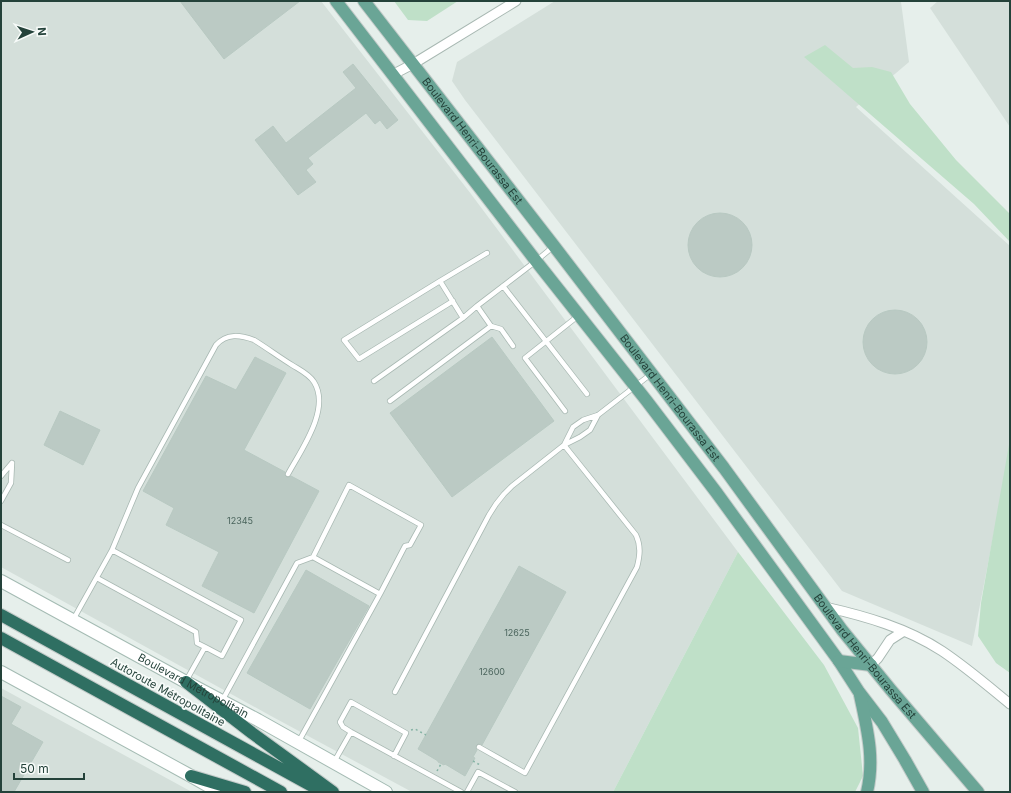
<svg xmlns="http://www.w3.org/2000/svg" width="1011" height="793" viewBox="0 0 1011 793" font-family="Inter,sans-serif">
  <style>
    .built { fill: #d4dfda }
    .green { fill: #bfe0c8 }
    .building { fill: #bbcac4; stroke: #b8c9c2 }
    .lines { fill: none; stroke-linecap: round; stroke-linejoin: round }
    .lane-casing { stroke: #a8b8b2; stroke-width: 6 }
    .street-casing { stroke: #a8b8b2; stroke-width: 11 }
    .secondary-casing { stroke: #a4bbb3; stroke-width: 14 }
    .primary-casing { stroke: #c2cac8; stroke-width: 14 }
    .highway-casing { stroke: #c2cac8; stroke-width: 14 }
    .path { stroke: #86b3a5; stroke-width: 1.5; stroke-dasharray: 2 3; stroke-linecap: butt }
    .lane { stroke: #fff; stroke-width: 4.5 }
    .street { stroke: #fff; stroke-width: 9 }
    .secondary { stroke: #fff; stroke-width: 12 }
    .primary { stroke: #6aa596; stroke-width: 12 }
    .highway { stroke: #2f6f62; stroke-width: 12 }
    .labels { text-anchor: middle; stroke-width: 3.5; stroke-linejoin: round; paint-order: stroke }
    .number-label { font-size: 9px; fill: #4a645c }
    .street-label { font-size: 11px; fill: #24423a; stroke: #f7fbf9 }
  </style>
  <rect width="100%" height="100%" fill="#e6efeb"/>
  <path class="built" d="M 1,1 L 321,1 L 471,194 L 738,552 L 613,792 L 412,792 L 271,716 L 1,567 Z
    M 555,1 L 903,1 L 901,2 L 909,62 L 856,107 L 1010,246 L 1010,450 L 972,646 L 842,591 L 465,100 L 452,81 L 457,62 Z
    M 938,1 L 1010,1 L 1010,127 L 930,8 Z
    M 1,688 L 192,792 L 1,792 Z"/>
  <path class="green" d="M 394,1 L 458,1 L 427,21 L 408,20 Z
    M 825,45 L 853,68 L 872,67 L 891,72 L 910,104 L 956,160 L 1010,214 L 1010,242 L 974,204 L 804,57 Z
    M 1010,439 L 1010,673 L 996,663 L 978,636 L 981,603 Z
    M 738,552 L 824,665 L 858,728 L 863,776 L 855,792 L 613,792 Z"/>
  <path class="building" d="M 180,1 L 300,1 L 224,59 Z
    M 353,64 L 398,120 L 387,129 L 380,120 L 375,124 L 366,113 L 308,158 L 313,164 L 306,170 L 316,182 L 298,195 L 255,140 L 273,126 L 286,143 L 356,88 L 343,72 Z
    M688 245a32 32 0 1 1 64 0a32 32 0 1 1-64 0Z
    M863 342a32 32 0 1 1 64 0a32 32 0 1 1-64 0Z
    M 492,337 L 554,421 L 452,497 L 390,413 Z
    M 255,357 L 286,373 L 244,450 L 285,472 L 285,476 L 287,477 L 290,477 L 291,476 L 319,491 L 254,613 L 202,586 L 219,552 L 166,525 L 174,508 L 143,491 L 206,376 L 236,390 Z
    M 60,411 L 100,430 L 83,465 L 44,445 Z
    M 519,566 L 566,592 L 482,745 L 479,743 L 476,746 L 476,749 L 477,750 L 473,757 L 475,758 L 465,776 L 445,764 L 444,765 L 438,762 L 438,761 L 418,749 Z
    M 306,570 L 369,606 L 310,709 L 247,673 Z
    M 1,696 L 21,707 L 11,724 L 43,742 L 14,792 L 1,792 Z"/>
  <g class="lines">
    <g class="lane-casing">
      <path id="lane" d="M 440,281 L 487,253
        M 503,286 L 587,394
        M 453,301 L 359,359 L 344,340 L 440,281 L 463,318
        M 491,326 L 501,329 L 513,346
        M 374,381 L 463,318 L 477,306 L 536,261 L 554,246
        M 390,401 L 491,326 L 477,306
        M 565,411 L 525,358 L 578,316
        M 564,445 L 573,427 L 583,420 L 598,415 L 651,374
        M 1,476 L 12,463
        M 1,501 L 11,483 L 12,463
        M 1,525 L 68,560
        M 112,550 L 138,488 L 216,345 C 227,333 240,335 254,340 C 267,348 279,357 292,365 C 300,370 309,374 314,382 C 331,409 301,450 288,474
        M 313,557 L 349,485 L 421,525 L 410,545 L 405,546 L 380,594
        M 97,578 L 196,632 L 197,643 L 205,647
        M 73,620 L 112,550 L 241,620 L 222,656 L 205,647 L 186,681
        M 395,692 L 489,515 L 496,504 L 504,494 L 512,486 L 564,445 L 580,437 L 590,430 L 598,415
        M 222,701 L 297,563 L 313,557 L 380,594 L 299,741
        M 479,747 L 525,773 L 637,567 C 640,555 641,546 636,535 L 564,445
        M 394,756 L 406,733 L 351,702 L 340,722 L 343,727 L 351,732 L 461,792
        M 334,762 L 351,732
        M 467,792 L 478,772 L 515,792"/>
    </g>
    <g class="street-casing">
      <path id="street" d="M 392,75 L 413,64 L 516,1
        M 825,607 C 865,616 907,628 942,651 C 966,667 988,686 1010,704
        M 871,665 L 878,658 L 890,640 L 904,631"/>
    </g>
    <g class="secondary-casing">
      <g id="secondary">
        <path id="s1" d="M 1,581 L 186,682 L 258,720 L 386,792"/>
        <path d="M 1,672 L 191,776 L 219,792"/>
      </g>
    </g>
    <g class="primary-casing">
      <g id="primary">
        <path d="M 336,1 L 536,261 L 646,400 L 716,492 L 839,661 L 859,692 L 882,722 L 905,760 L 923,792"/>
        <path id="s2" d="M 364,1 L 554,246 L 724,468 L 842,630 L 891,690 L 978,792"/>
        <path d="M 839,661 L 871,665"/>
        <path d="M 860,695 C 867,729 875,758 867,792"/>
      </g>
    </g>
    <g class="highway-casing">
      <path id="highway" d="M 1,615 L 323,792
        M 1,638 L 281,792
        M 186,682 L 252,733 L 333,792
        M 191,776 L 245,792"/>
    </g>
    <path class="path" d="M 411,730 L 415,729 L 426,735
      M 473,761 L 480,765
      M 437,771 L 441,764"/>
    <use href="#lane" class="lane"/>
    <use href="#street" class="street"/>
    <use href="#secondary" class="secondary"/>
    <use href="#primary" class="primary"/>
    <use href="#highway" class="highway"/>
  </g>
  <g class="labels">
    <g class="number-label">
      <text x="240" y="524">12345</text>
      <text x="517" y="636">12625</text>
      <text x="492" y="675">12600</text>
    </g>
    <g class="street-label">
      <text dy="4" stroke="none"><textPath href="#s2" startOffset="177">Boulevard Henri-Bourassa Est</textPath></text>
      <text dy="4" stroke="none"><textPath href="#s2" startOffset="501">Boulevard Henri-Bourassa Est</textPath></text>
      <text dy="4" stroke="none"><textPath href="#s2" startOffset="825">Boulevard Henri-Bourassa Est</textPath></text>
      <text dy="4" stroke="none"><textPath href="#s1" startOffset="219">Boulevard Métropolitain</textPath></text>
      <text transform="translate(168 692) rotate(29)" y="4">Autoroute Métropolitaine</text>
    </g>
  </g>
  <rect width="1011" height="793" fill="none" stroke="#24423a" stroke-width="4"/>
  <g transform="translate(32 32) rotate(87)" stroke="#f7fbf9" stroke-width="3" paint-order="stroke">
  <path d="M0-3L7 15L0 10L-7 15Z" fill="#24423a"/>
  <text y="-6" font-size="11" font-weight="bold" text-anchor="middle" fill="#24423a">N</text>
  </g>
  <path d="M14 773v6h70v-6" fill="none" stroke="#24423a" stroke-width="2"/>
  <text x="20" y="773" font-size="12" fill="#24423a" stroke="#f7fbf9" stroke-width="3" paint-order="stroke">50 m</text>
</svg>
